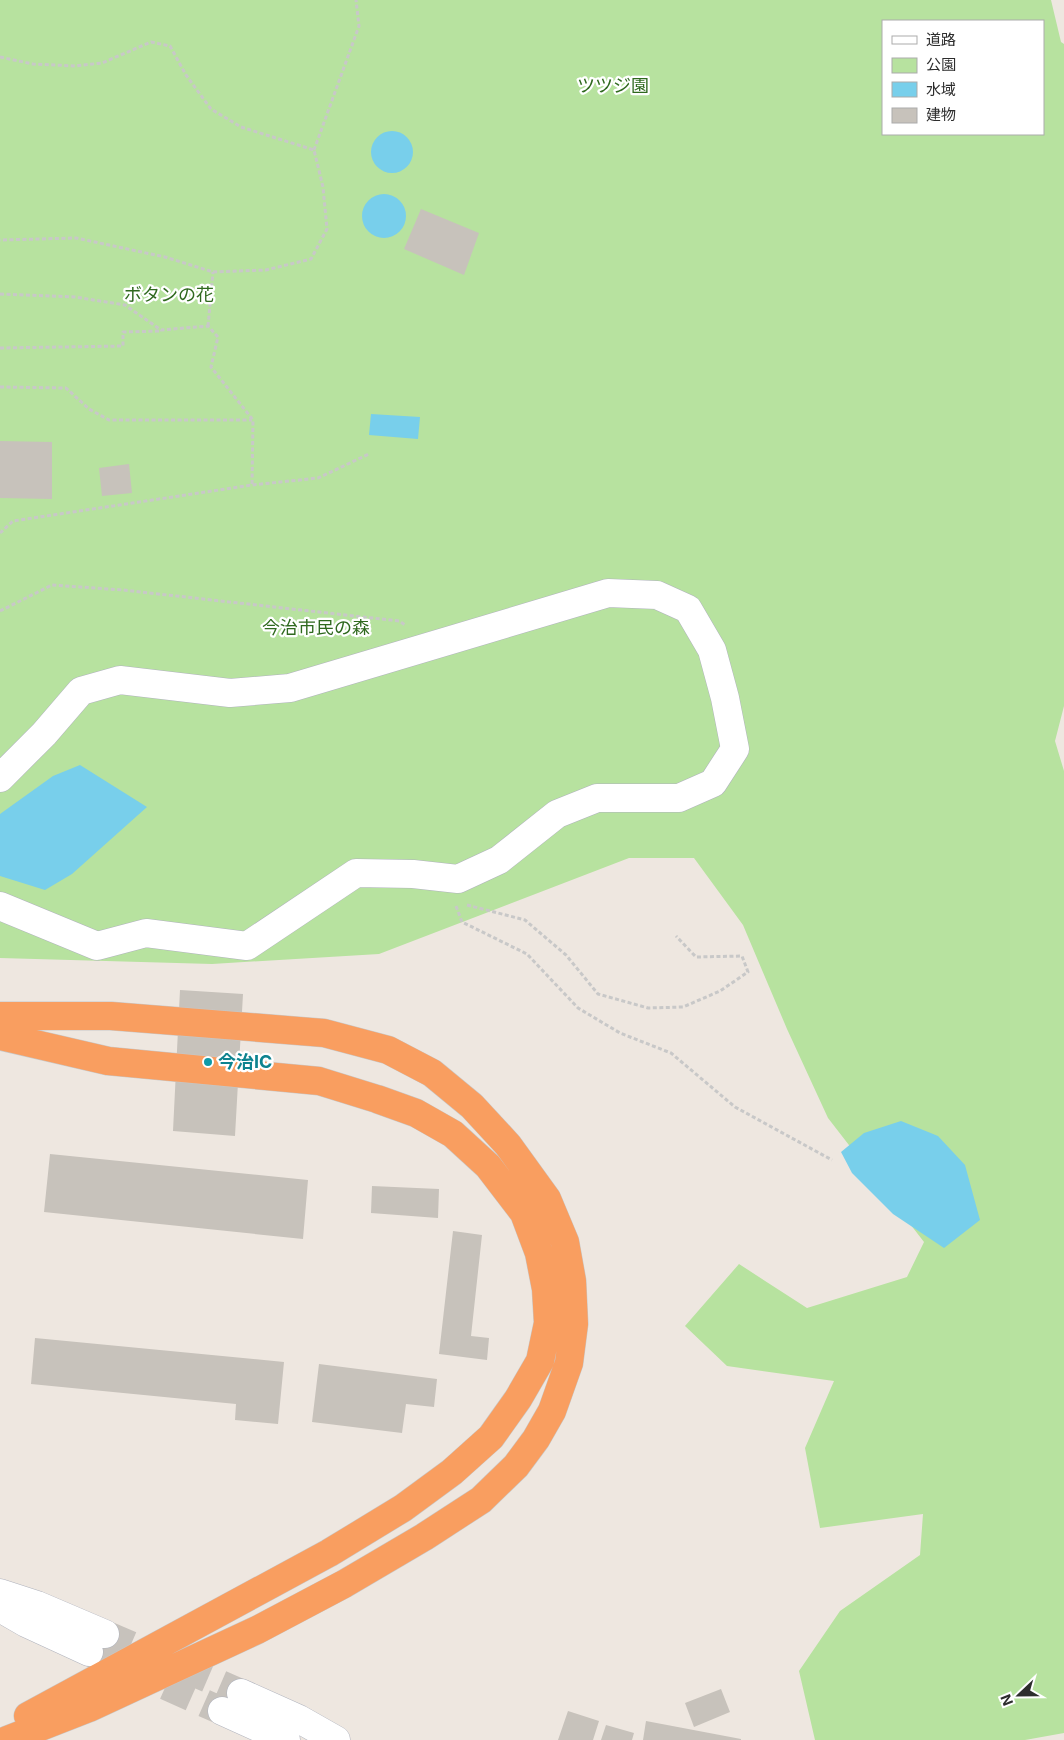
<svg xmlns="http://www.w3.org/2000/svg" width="1064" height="1740" viewBox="0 0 1064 1740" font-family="Inter,'Noto Sans JP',sans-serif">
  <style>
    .green { fill: #b7e29f; fill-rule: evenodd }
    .water { fill: #78cfeb }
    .building { fill: #c7c2bb }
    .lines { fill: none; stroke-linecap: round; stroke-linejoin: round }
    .secondary-tunnel { stroke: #c7c2bc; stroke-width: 28; stroke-dasharray: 28 14; stroke-linecap: butt }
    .street-casing { stroke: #b0b3bd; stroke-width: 29 }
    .secondary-casing { stroke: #b0b3bd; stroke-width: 29 }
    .highway-casing { stroke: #c8c8c8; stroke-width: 29 }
    .path { stroke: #c8c8c8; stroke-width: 3; stroke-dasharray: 4 2.5; stroke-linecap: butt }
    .street { stroke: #fff; stroke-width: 28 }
    .secondary { stroke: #fff; stroke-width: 28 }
    .highway { stroke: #f99e60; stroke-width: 28 }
    .culture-dot { fill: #0f9aa8; stroke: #fff; stroke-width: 2 }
    .labels { text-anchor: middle; stroke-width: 4.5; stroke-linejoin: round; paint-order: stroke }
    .park-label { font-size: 18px; fill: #2f691e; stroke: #fff }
    .culture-label { font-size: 18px; font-weight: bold; fill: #0d838f; stroke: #fff; text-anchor: start }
  </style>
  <rect width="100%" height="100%" fill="#eee7e0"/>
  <path class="green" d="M 0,0 L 1051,0 L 1061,42 L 1064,44 L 1064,706 L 1055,741 L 1064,771 L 1064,1733 L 1025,1740 L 815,1740 L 799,1671 L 840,1611 L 920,1555 L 923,1514 L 820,1528 L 805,1448 L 834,1381 L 727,1366 L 685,1326 L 739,1264 L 807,1308 L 907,1277 L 924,1242 L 828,1118 L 787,1029 L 743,925 L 694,858 L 629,858 L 379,954 L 212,964 L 0,958 ZM 883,21 L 1043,21 L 1043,134 L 883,134 Z"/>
  <path class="water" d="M371 152a21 21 0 1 1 42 0a21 21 0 1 1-42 0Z
    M362 216a22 22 0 1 1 44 0a22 22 0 1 1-44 0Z
    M 371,414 L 420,417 L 418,439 L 369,435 Z
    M 80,765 L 147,807 L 72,874 L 45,890 L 0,876 L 0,814 L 53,776 Z
    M 901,1121 L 938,1136 L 965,1165 L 980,1220 L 944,1248 L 893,1214 L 852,1173 L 841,1152 L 864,1133 Z"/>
  <path class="building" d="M 421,209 L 479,233 L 464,275 L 404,249 Z
    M 0,441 L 52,442 L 52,499 L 0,498 Z
    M 129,464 L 132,493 L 102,496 L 99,468 Z
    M 180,990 L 243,994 L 235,1136 L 173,1131 Z
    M 50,1154 L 308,1180 L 303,1239 L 44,1212 Z
    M 372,1186 L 439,1189 L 438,1218 L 371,1213 Z
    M 453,1231 L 482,1235 L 471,1336 L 489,1338 L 487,1360 L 439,1354 Z
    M 35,1338 L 284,1362 L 278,1424 L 235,1420 L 236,1404 L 31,1384 Z
    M 319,1364 L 437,1379 L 434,1407 L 406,1404 L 402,1433 L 312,1422 Z
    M 721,1689 L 730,1712 L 694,1727 L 685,1703 Z
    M 568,1711 L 599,1721 L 593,1740 L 558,1740 Z
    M 646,1721 L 741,1739 L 741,1740 L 643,1740 Z
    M 606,1725 L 634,1733 L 632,1740 L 601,1740 Z"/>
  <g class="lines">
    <path class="secondary-tunnel" d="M 105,1634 L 241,1693
      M 89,1652 L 222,1711"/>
    <g class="street-casing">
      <path id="street" d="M 0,778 L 44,734 L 81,691 L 120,680 L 230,693 L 290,688 L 608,593 L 657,595 L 688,609 L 712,650 L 725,698 L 735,749 L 713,783 L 679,798 L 597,798 L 557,814 L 499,860 L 458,879 L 413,874 L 356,873 L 247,946 L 146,933 L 97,946 L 0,906"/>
    </g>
    <g class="secondary-casing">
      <path id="secondary" d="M 0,1593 L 37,1605 L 105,1634
        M 0,1608 L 26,1623 L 89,1652
        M 241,1693 L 299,1719 L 336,1740
        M 222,1711 L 286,1740"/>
    </g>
    <g class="highway-casing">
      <path id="highway" d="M 0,1016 L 111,1016 L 324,1033 L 388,1050 L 432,1073 L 472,1106 L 508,1145 L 547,1199 L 565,1242 L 572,1281 L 574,1324 L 569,1363 L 552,1411 L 536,1439 L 516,1466 L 481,1500 L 424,1537 L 344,1584 L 257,1630 L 89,1708 L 7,1740
        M 0,1036 L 108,1061 L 319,1081 L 377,1099 L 416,1113 L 453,1134 L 488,1166 L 524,1213 L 539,1253 L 546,1289 L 548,1323 L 540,1361 L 518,1399 L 491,1437 L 452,1472 L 403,1508 L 329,1553 L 28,1716"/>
    </g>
    <path class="path" d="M 0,57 L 33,64 L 75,66 L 102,63 L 151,42 L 170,46 L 186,75 L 211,109 L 241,127 L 314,150 L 323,187 L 327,229 L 311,259 L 266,270 L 213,272 L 165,257 L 76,238 L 0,240
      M 314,150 L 359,26 L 356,0
      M 0,294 L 75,297 L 125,305 L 161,330 L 208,326 L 218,337 L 211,367 L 253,420 L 252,485
      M 208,326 L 213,272
      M 0,348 L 123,346 L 123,332 L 160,331
      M 0,387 L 66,388 L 89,409 L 109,420 L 252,420
      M 0,533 L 13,521 L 252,485 L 318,478 L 369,454
      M 0,611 L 52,585 L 123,590 L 399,621 L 405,625
      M 467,905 L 525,920 L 566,955 L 598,994 L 648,1008 L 683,1007 L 720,991 L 748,972 L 742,956 L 696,957 L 676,936
      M 456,906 L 462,922 L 527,954 L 578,1008 L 620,1033 L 671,1053 L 735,1107 L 832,1160"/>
    <use href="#street" class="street"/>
    <use href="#secondary" class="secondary"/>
    <use href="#highway" class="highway"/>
  </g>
  <circle class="culture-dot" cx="208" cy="1062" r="5"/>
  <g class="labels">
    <g class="park-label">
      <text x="613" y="92">ツツジ園</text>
      <text x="169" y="301">ボタンの花</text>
      <text x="316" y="634">今治市民の森</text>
    </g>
    <g class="culture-label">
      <text x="218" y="1068">今治IC</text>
    </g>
  </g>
  <rect x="882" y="20" width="162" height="115" fill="#ffffff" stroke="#ababab"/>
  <rect x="892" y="36" width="25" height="8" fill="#ffffff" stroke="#ababab"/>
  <text x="926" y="45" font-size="15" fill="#2d2d2d">道路</text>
  <rect x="892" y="58" width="25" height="15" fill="#b7e29f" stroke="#ababab"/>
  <text x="926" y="70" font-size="15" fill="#2d2d2d">公園</text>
  <rect x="892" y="82" width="25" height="15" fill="#78cfeb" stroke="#ababab"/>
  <text x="926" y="95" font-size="15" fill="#2d2d2d">水域</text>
  <rect x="892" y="108" width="25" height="15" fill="#c7c2bb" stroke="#ababab"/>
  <text x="926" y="120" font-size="15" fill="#2d2d2d">建物</text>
  <g transform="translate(1019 1695) rotate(248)" stroke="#ffffff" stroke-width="4" paint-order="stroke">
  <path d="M0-4L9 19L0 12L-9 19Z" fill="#2d2d2d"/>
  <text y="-8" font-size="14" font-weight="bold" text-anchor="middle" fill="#2d2d2d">N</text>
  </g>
</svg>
